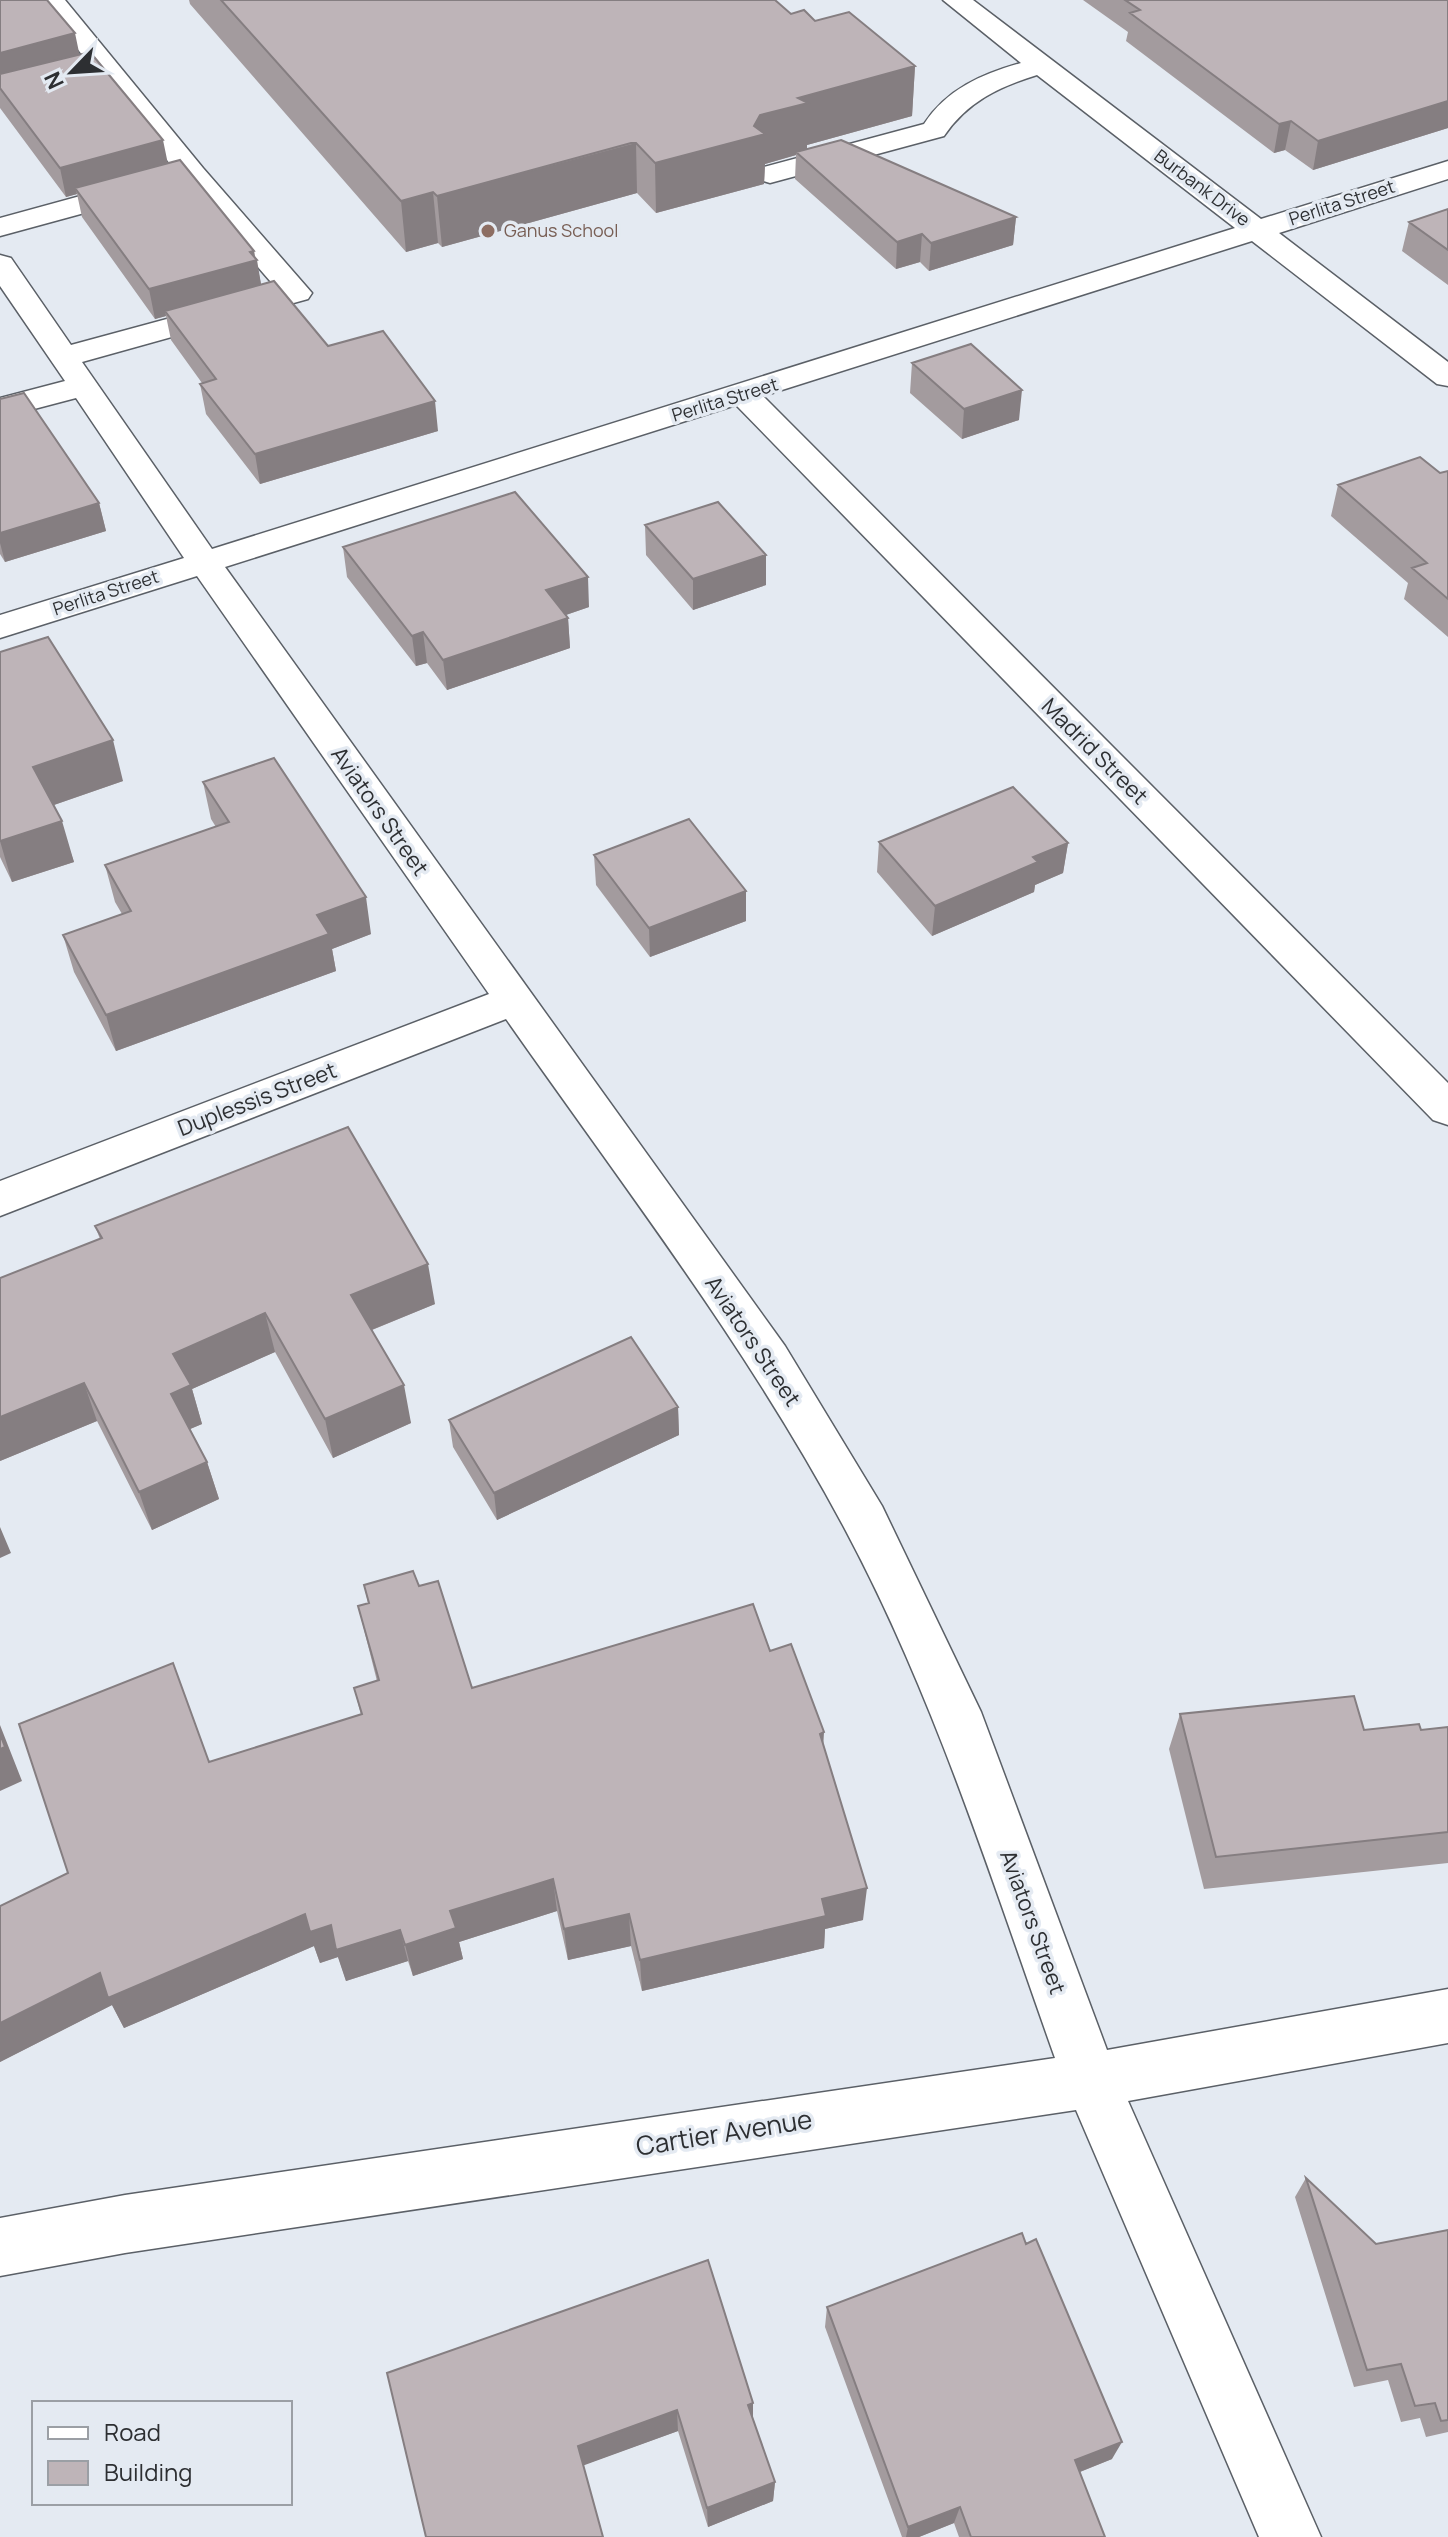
<svg xmlns="http://www.w3.org/2000/svg" width="1448" height="2537" viewBox="0 0 1448 2537" font-family="Manrope,sans-serif">
  <style>
    .lines { fill: none; stroke-linecap: round; stroke-linejoin: round }
    .minor-casing { stroke: #5b6067; stroke-width: 3 }
    .minor { fill: #fff; fill-rule: evenodd }
    .wall { fill: #a39b9e }
    .shaded-wall { fill: #857e81 }
    .building { fill: #beb4b8; stroke: #857e81; stroke-width: 2 }
    .education-dot { fill: #8d6e63; stroke: #e4eaf2; stroke-width: 3 }
    .labels { text-anchor: middle; stroke-width: 7; stroke-linejoin: round; paint-order: stroke }
    .far-street-label { font-size: 18px; fill: #2d2f32; stroke: #e4eaf2 }
    .far-education-label { font-size: 18px; fill: #785e54; stroke: #e4eaf2; text-anchor: start }
    .street-label { font-size: 22px; fill: #2d2f32; stroke: #e4eaf2 }
    .near-street-label { font-size: 26px; fill: #2d2f32; stroke: #e4eaf2 }
  </style>
  <rect width="100%" height="100%" fill="#e4eaf2"/>
  <g class="lines">
    <g class="minor-casing">
      <path id="minor" d="M 38,0 L 65,0 L 203,168 L 312,293 L 308,299 L 82,362 L 212,549 L 1235,228 L 1037,75 C 998,87 967,102 944,136 L 770,183 L 760,180 L 756,174 L 760,168 L 924,124 C 947,89 982,74 1021,63 L 943,0 L 973,0 L 1261,219 L 1448,161 L 1448,179 L 1279,233 L 1448,362 L 1448,386 L 1437,384 L 1252,241 L 763,396 L 1448,1083 L 1448,1125 L 1433,1120 L 736,405 L 225,567 L 785,1346 L 882,1506 L 981,1712 L 1107,2050 L 1448,1989 L 1448,2043 L 1128,2101 L 1321,2537 L 1259,2537 L 1076,2110 L 125,2253 L 0,2276 L 0,2218 L 125,2195 L 1055,2058 C 992,1881 935,1698 846,1531 C 750,1350 623,1186 506,1019 L 0,1216 L 0,1181 L 489,994 L 197,576 L 0,638 L 0,615 L 184,558 L 76,398 L 0,418 L 0,398 L 65,381 L 0,286 L 0,255 L 11,258 L 71,345 L 277,289 L 187,185 L 0,236 L 0,218 L 175,170 Z"/>
    </g>
    <use href="#minor" class="minor"/>
  </g>
  <path class="wall" d="M 0,0 L 79,55 L 168,163 L 254,251 L 261,284 L 328,346 L 438,431 L 260,484 L 206,414 L 200,384 L 202,383 L 171,340 L 166,316 L 155,319 L 82,217 L 77,194 L 66,197 L 0,108 Z
    M 189,0 L 775,0 L 791,14 L 815,21 L 915,66 L 912,116 L 807,145 L 807,149 L 1016,217 L 1013,245 L 929,271 L 920,262 L 896,269 L 795,179 L 796,155 L 765,164 L 764,184 L 656,213 L 637,193 L 442,247 L 438,243 L 406,252 L 190,4 Z
    M 1083,0 L 1448,0 L 1448,128 L 1313,170 L 1285,150 L 1274,153 L 1126,41 L 1128,32 Z
    M 1448,209 L 1448,285 L 1402,251 L 1409,222 Z
    M 912,363 L 1019,420 L 962,439 L 910,393 Z
    M 0,399 L 99,503 L 106,531 L 5,562 L 0,554 Z
    M 1448,471 L 1448,637 L 1404,599 L 1408,583 L 1331,516 L 1338,485 L 1440,473 Z
    M 645,525 L 766,585 L 693,610 L 646,555 Z
    M 343,547 L 589,607 L 566,615 L 568,618 L 570,648 L 447,690 L 427,663 L 416,666 L 347,577 Z
    M 0,652 L 123,781 L 54,805 L 74,862 L 12,882 L 0,857 Z
    M 203,782 L 371,934 L 332,949 L 336,971 L 116,1051 L 74,972 L 63,935 L 122,914 L 115,902 L 105,865 L 216,827 L 211,819 Z
    M 879,842 L 1068,843 L 1063,873 L 1035,885 L 1034,892 L 932,936 L 877,872 Z
    M 594,855 L 746,921 L 650,957 L 596,885 Z
    M 95,1226 L 435,1304 L 372,1330 L 411,1423 L 333,1458 L 275,1352 L 192,1389 L 202,1424 L 190,1429 L 207,1462 L 219,1499 L 152,1530 L 97,1421 L 0,1461 L 100,1239 Z
    M 678,1407 L 679,1435 L 497,1520 L 453,1447 L 449,1420 Z
    M 364,1585 L 419,1586 L 472,1688 L 770,1651 L 823,1747 L 863,1920 L 825,1929 L 824,1948 L 642,1991 L 631,1946 L 568,1960 L 557,1911 L 459,1942 L 463,1959 L 413,1976 L 408,1961 L 346,1981 L 338,1957 L 320,1963 L 314,1946 L 124,2028 L 112,2005 L 0,2062 L 0,1906 L 68,1873 L 209,1762 L 361,1715 L 354,1688 L 377,1681 L 358,1606 L 368,1603 Z
    M 1180,1714 L 1364,1730 L 1421,1730 L 1448,1727 L 1448,1863 L 1204,1889 L 1169,1749 Z
    M 1306,2178 L 1376,2244 L 1448,2230 L 1448,2432 L 1426,2437 L 1420,2418 L 1401,2422 L 1388,2380 L 1354,2387 L 1295,2197 Z
    M 827,2307 L 1112,2459 L 1080,2472 L 1105,2537 L 959,2537 L 954,2523 L 919,2537 L 902,2537 L 825,2327 Z
    M 387,2373 L 753,2419 L 775,2482 L 773,2501 L 708,2527 L 678,2431 L 583,2465 Z"/>
  <path class="shaded-wall" d="M 75,33 L 81,62 L 0,83 L 0,53 Z
    M 915,66 L 912,116 L 807,145 L 807,152 L 796,152 L 796,155 L 765,164 L 764,184 L 656,213 L 655,163 L 754,126 L 760,115 L 798,98 Z
    M 1448,101 L 1448,128 L 1313,170 L 1318,141 Z
    M 1291,121 L 1285,150 L 1274,153 L 1279,124 Z
    M 163,140 L 169,169 L 75,188 L 77,194 L 66,197 L 60,168 Z
    M 636,143 L 637,193 L 442,247 L 437,196 Z
    M 433,192 L 438,243 L 406,252 L 401,201 Z
    M 1016,217 L 1013,245 L 929,271 L 931,243 Z
    M 922,234 L 920,262 L 896,269 L 897,242 Z
    M 254,251 L 255,261 L 257,260 L 262,290 L 165,311 L 166,316 L 155,319 L 149,289 Z
    M 1022,390 L 1019,420 L 962,439 L 964,409 Z
    M 435,401 L 438,431 L 260,484 L 255,454 Z
    M 99,503 L 106,531 L 5,562 L 0,543 L 0,533 Z
    M 766,555 L 766,585 L 693,610 L 693,579 Z
    M 588,577 L 589,607 L 548,621 L 546,590 Z
    M 568,618 L 570,648 L 447,690 L 443,660 Z
    M 423,632 L 427,663 L 416,666 L 412,636 Z
    M 113,740 L 123,781 L 45,808 L 33,767 Z
    M 62,821 L 74,862 L 12,882 L 0,841 Z
    M 1068,843 L 1063,873 L 1035,885 L 1034,892 L 932,936 L 935,906 L 1033,857 Z
    M 746,891 L 746,921 L 650,957 L 649,928 Z
    M 366,897 L 371,934 L 332,949 L 336,971 L 116,1051 L 106,1015 L 317,915 Z
    M 428,1264 L 435,1304 L 359,1335 L 351,1295 Z
    M 265,1313 L 275,1352 L 192,1389 L 202,1424 L 183,1432 L 171,1394 L 173,1354 Z
    M 84,1383 L 97,1421 L 0,1461 L 0,1417 Z
    M 404,1385 L 411,1423 L 333,1458 L 325,1419 Z
    M 678,1407 L 679,1435 L 497,1520 L 494,1493 Z
    M 207,1462 L 219,1499 L 152,1530 L 139,1492 Z
    M 0,1527 L 11,1553 L 0,1558 Z
    M 0,1725 L 22,1781 L 0,1791 Z
    M 824,1732 L 822,1767 L 820,1734 Z
    M 553,1879 L 557,1911 L 459,1942 L 463,1959 L 413,1976 L 405,1945 L 450,1911 Z
    M 867,1888 L 863,1920 L 825,1929 L 824,1948 L 642,1991 L 640,1960 L 822,1899 Z
    M 305,1914 L 331,1925 L 400,1930 L 408,1961 L 346,1981 L 338,1957 L 320,1963 L 314,1946 L 124,2028 L 112,2005 L 0,2062 L 0,2023 L 100,1973 Z
    M 629,1914 L 631,1946 L 568,1960 L 564,1929 Z
    M 753,2403 L 753,2424 L 748,2405 Z
    M 677,2410 L 678,2431 L 582,2466 L 578,2446 Z
    M 1122,2442 L 1112,2459 L 1067,2477 L 1075,2460 Z
    M 775,2482 L 773,2501 L 708,2527 L 707,2508 Z
    M 960,2507 L 954,2523 L 919,2537 L 906,2537 L 908,2527 Z"/>
  <path class="building" d="M 0,0 L 47,0 L 75,33 L 0,53 Z
    M 221,0 L 775,0 L 791,14 L 804,10 L 815,21 L 849,12 L 915,66 L 798,98 L 808,103 L 760,115 L 754,126 L 765,134 L 655,163 L 636,143 L 631,143 L 437,196 L 433,192 L 401,201 Z
    M 1125,0 L 1448,0 L 1448,101 L 1318,141 L 1291,121 L 1279,124 L 1130,13 L 1140,10 Z
    M 90,52 L 163,140 L 60,168 L 0,88 L 0,74 Z
    M 841,140 L 1016,217 L 931,243 L 922,234 L 897,242 L 796,152 Z
    M 180,160 L 254,251 L 250,252 L 257,260 L 149,289 L 75,188 Z
    M 1448,209 L 1448,250 L 1409,222 Z
    M 274,281 L 328,346 L 383,331 L 435,401 L 255,454 L 200,384 L 216,379 L 165,311 Z
    M 971,344 L 1022,390 L 964,409 L 912,363 Z
    M 24,393 L 99,503 L 0,533 L 0,399 Z
    M 1420,457 L 1440,473 L 1448,471 L 1448,599 L 1412,568 L 1427,563 L 1338,485 Z
    M 515,492 L 588,577 L 546,590 L 568,618 L 443,660 L 423,632 L 412,636 L 343,547 Z
    M 718,502 L 766,555 L 693,579 L 645,525 Z
    M 48,637 L 113,740 L 33,767 L 62,821 L 0,841 L 0,652 Z
    M 274,758 L 366,897 L 317,915 L 329,934 L 106,1015 L 63,935 L 131,911 L 105,865 L 229,822 L 203,782 Z
    M 1013,787 L 1068,843 L 1033,857 L 1038,862 L 935,906 L 879,842 Z
    M 689,819 L 746,891 L 649,928 L 594,855 Z
    M 348,1127 L 428,1264 L 351,1295 L 404,1385 L 325,1419 L 265,1313 L 173,1354 L 191,1385 L 171,1394 L 207,1462 L 139,1492 L 84,1383 L 0,1417 L 0,1278 L 102,1238 L 95,1226 Z
    M 631,1337 L 678,1407 L 494,1493 L 449,1420 Z
    M 413,1571 L 419,1586 L 438,1581 L 472,1688 L 753,1604 L 770,1651 L 791,1644 L 824,1732 L 820,1734 L 867,1888 L 822,1899 L 826,1916 L 640,1960 L 629,1914 L 564,1929 L 553,1879 L 450,1911 L 456,1928 L 405,1945 L 400,1930 L 336,1950 L 331,1925 L 310,1932 L 305,1914 L 108,1998 L 100,1973 L 0,2023 L 0,1906 L 68,1873 L 19,1724 L 173,1663 L 209,1762 L 362,1714 L 354,1688 L 379,1680 L 358,1606 L 369,1603 L 364,1585 Z
    M 1354,1696 L 1364,1730 L 1419,1724 L 1421,1730 L 1448,1727 L 1448,1832 L 1216,1857 L 1180,1714 Z
    M 0,1734 L 5,1747 L 0,1749 Z
    M 1306,2178 L 1376,2244 L 1448,2230 L 1448,2420 L 1441,2421 L 1435,2403 L 1415,2406 L 1401,2364 L 1367,2370 Z
    M 1022,2233 L 1026,2244 L 1036,2239 L 1122,2442 L 1075,2460 L 1105,2537 L 971,2537 L 960,2507 L 908,2527 L 827,2307 Z
    M 708,2260 L 753,2403 L 748,2405 L 775,2482 L 707,2508 L 677,2410 L 578,2446 L 603,2537 L 426,2537 L 387,2373 Z"/>
  <circle class="education-dot" cx="488" cy="231" r="8"/>
  <g class="labels">
    <g class="far-street-label">
      <text transform="translate(1202 188) rotate(37)" y="6">Burbank Drive</text>
      <text transform="translate(1342 203) rotate(-18)" y="6">Perlita Street</text>
      <text transform="translate(725 400) rotate(-17)" y="6">Perlita Street</text>
      <text transform="translate(106 593) rotate(-18)" y="6">Perlita Street</text>
    </g>
    <g class="far-education-label">
      <text x="504" y="237">Ganus School</text>
    </g>
    <g class="street-label">
      <text transform="translate(1095 751) rotate(45)" y="8">Madrid Street</text>
      <text transform="translate(380 811) rotate(55)" y="8">Aviators Street</text>
      <text transform="translate(257 1099) rotate(-21)" y="8">Duplessis Street</text>
      <text transform="translate(753 1341) rotate(56)" y="8">Aviators Street</text>
      <text transform="translate(1033 1922) rotate(70)" y="8">Aviators Street</text>
    </g>
    <g class="near-street-label">
      <text transform="translate(724 2133) rotate(-9)" y="9">Cartier Avenue</text>
    </g>
  </g>
  <rect x="32" y="2401" width="260" height="104" fill="#e4eaf2" stroke="#9b9fa5" stroke-width="2"/>
  <rect x="48" y="2427" width="40" height="12" fill="#ffffff" stroke="#9b9fa5" stroke-width="2"/>
  <text x="104" y="2441" font-size="24" fill="#2d2f32">Road</text>
  <rect x="48" y="2461" width="40" height="24" fill="#beb4b8" stroke="#9b9fa5" stroke-width="2"/>
  <text x="104" y="2481" font-size="24" fill="#2d2f32">Building</text>
  <g transform="translate(72 72) rotate(245)" stroke="#e4eaf2" stroke-width="6" paint-order="stroke">
  <path d="M0-6L14 30L0 20L-14 30Z" fill="#2d2f32"/>
  <text y="-12" font-size="22" font-weight="bold" text-anchor="middle" fill="#2d2f32">N</text>
  </g>
</svg>
